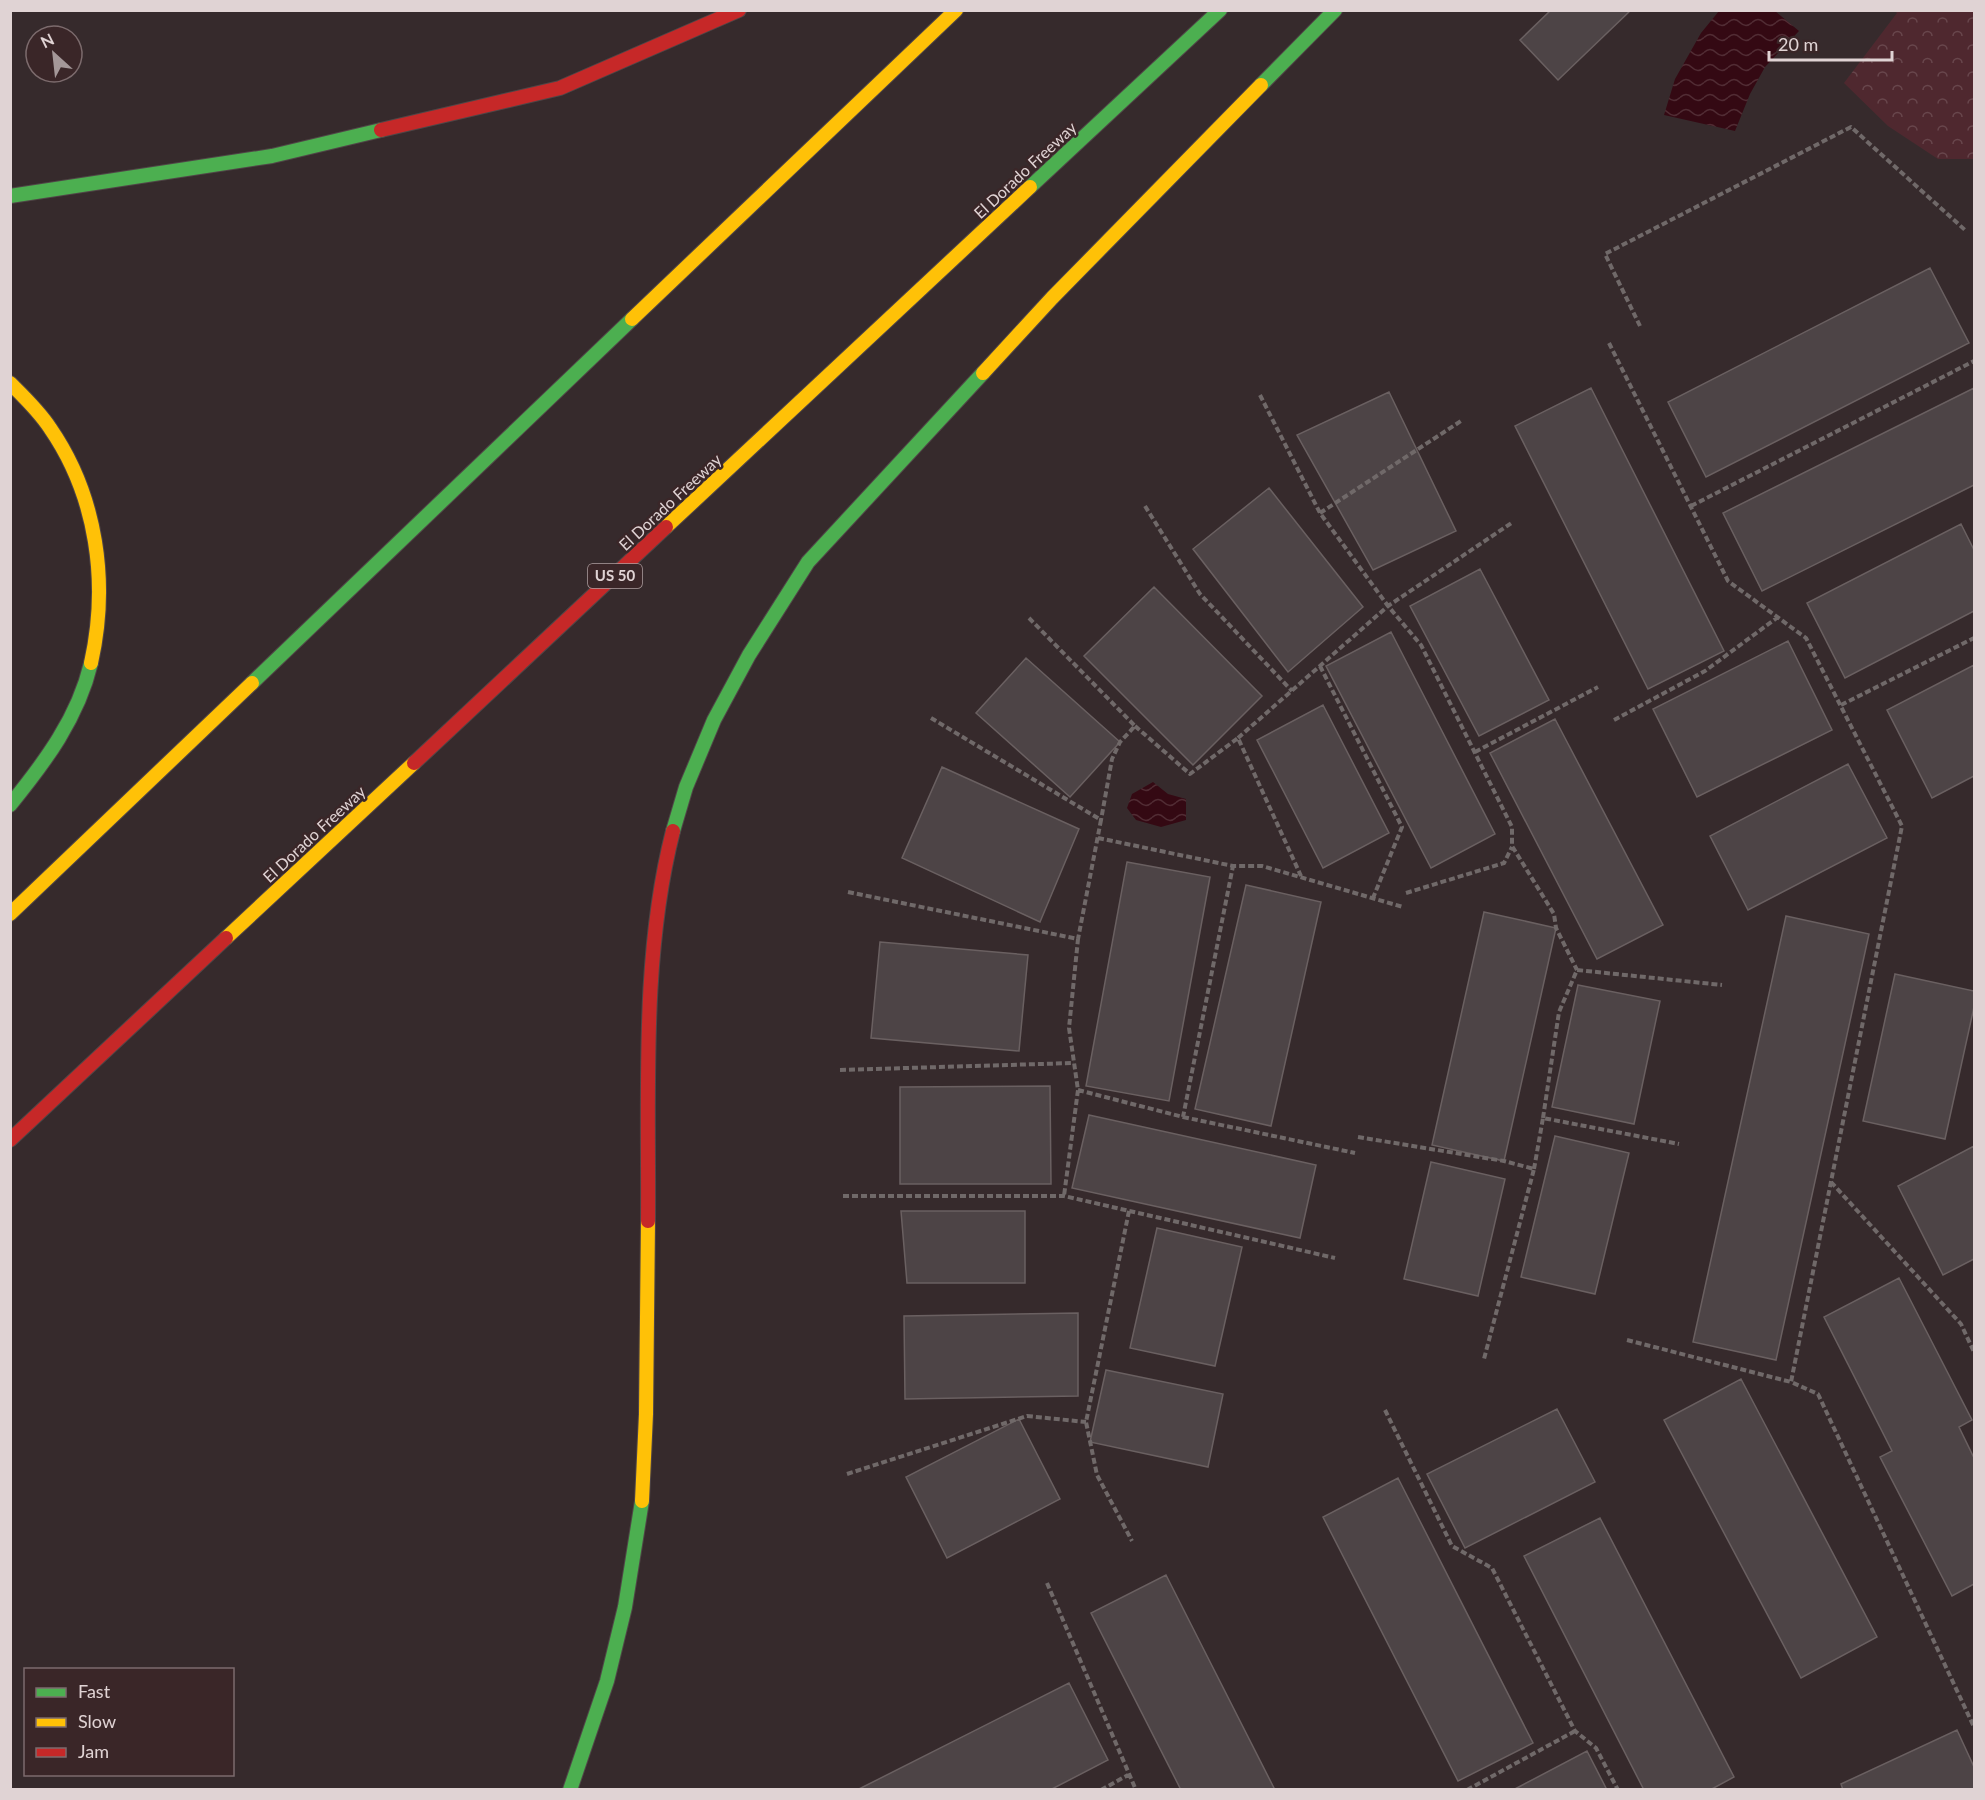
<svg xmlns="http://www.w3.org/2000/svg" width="1985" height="1800" viewBox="0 0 1985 1800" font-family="Lato,sans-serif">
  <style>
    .park { fill: url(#park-crowns) }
    .water { fill: url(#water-waves) }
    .building { fill: #4d4446; stroke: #6a6061; stroke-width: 1.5 }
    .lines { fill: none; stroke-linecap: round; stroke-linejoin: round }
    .fast-casing { stroke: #504647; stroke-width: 16 }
    .slow-casing { stroke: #504647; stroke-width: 16 }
    .jam-casing { stroke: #504647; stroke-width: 16 }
    .path { stroke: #706969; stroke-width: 4; stroke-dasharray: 6 3; stroke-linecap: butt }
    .fast { stroke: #4caf50; stroke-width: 14 }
    .slow { stroke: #ffc107; stroke-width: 14 }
    .jam { stroke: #c62828; stroke-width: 14 }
    .labels { text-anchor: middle; stroke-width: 5; stroke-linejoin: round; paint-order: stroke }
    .shield { fill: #3a2628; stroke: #ae9fa0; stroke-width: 1.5 }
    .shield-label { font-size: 15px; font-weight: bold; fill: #e0d3d4 }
    .street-label { font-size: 16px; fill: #e0d3d4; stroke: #3a2628 }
  </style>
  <defs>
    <pattern id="park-crowns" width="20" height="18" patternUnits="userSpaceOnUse" patternTransform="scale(1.5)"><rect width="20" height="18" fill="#4f282f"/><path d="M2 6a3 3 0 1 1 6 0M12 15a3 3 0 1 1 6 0" fill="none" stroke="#68464c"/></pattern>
    <pattern id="water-waves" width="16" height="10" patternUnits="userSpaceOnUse" patternTransform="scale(1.5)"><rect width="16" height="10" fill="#340913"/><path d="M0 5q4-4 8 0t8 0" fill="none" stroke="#512c34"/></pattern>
  </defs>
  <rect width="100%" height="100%" fill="#362a2c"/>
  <path class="park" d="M 1895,11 L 1974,11 L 1974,159 L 1938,159 L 1888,126 L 1844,83 L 1897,13 Z"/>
  <path class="water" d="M 1719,11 L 1775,11 L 1799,31 L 1765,67 L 1750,94 L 1735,131 L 1664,115 L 1675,79 L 1701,33 Z
    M 1153,782 L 1168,794 L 1186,799 L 1186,820 L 1161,827 L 1136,820 L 1127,808 L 1132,794 Z"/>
  <path class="building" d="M 1551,10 L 1631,10 L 1558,80 L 1520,40 Z
    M 1930,268 L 1969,343 L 1706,477 L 1668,402 Z
    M 1591,388 L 1724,651 L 1648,689 L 1515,426 Z
    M 1974,388 L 1974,485 L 1762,591 L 1723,513 Z
    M 1389,392 L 1456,531 L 1373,570 L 1297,435 Z
    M 1269,488 L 1363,607 L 1288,672 L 1193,549 Z
    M 1961,524 L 1974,550 L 1974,611 L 1845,678 L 1807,603 Z
    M 1480,569 L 1549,700 L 1479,736 L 1410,606 Z
    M 1154,587 L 1262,696 L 1193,765 L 1084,656 Z
    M 1391,632 L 1495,834 L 1431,868 L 1326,666 Z
    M 1788,641 L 1832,730 L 1697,797 L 1653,709 Z
    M 1026,658 L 1120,742 L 1070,797 L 976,713 Z
    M 1974,665 L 1974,776 L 1932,798 L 1887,710 Z
    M 1323,705 L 1389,833 L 1323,868 L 1257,740 Z
    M 1555,719 L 1663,925 L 1597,959 L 1490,753 Z
    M 1848,764 L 1887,838 L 1748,910 L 1710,836 Z
    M 942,767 L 1079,829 L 1040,922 L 902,858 Z
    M 1127,862 L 1210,877 L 1169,1101 L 1086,1086 Z
    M 1246,885 L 1321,902 L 1271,1126 L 1195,1109 Z
    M 1484,912 L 1556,928 L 1504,1161 L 1432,1145 Z
    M 1786,916 L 1869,934 L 1776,1360 L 1693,1342 Z
    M 880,942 L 1028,955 L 1019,1051 L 871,1038 Z
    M 1895,974 L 1974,991 L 1974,1007 L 1945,1139 L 1863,1121 Z
    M 1578,985 L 1660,1001 L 1634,1124 L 1552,1107 Z
    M 1050,1086 L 1051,1184 L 900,1184 L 900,1087 Z
    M 1089,1115 L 1316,1165 L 1300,1238 L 1072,1188 Z
    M 1555,1136 L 1629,1153 L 1595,1294 L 1521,1277 Z
    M 1974,1146 L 1974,1259 L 1943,1275 L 1898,1186 Z
    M 1431,1162 L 1505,1179 L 1478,1296 L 1404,1279 Z
    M 901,1211 L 1025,1211 L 1025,1283 L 907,1283 Z
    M 1157,1228 L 1242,1247 L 1215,1366 L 1130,1348 Z
    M 1899,1278 L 1972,1420 L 1959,1427 L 1974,1458 L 1974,1584 L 1952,1596 L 1880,1457 L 1892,1451 L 1824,1317 Z
    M 1078,1313 L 1078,1396 L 905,1399 L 904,1316 Z
    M 1106,1370 L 1223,1394 L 1208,1467 L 1090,1442 Z
    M 1741,1379 L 1877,1637 L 1801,1678 L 1664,1420 Z
    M 1557,1409 L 1595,1482 L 1465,1548 L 1427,1474 Z
    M 1019,1419 L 1060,1499 L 947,1558 L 906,1477 Z
    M 1398,1478 L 1533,1743 L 1458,1781 L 1323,1517 Z
    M 1600,1518 L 1734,1777 L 1710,1790 L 1644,1790 L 1524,1556 Z
    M 1166,1575 L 1275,1790 L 1181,1790 L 1091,1613 Z
    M 1069,1683 L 1108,1760 L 1050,1790 L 857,1790 Z
    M 1957,1730 L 1974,1767 L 1974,1790 L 1843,1790 L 1841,1784 Z
    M 1587,1751 L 1607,1790 L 1513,1790 Z"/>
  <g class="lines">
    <g class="fast-casing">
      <path id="fast" d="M 1261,85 L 1335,10
        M 1030,187 L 1220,10
        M 10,196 L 272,156 L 381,130
        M 252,683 L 632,319
        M 10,805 C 45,762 78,718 91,663
        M 673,831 L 686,787 L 714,720 L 749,655 L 808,562 L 983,373
        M 570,1790 L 607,1681 L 625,1607 L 642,1501"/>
    </g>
    <g class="slow-casing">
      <path id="slow" d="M 632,319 L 956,10
        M 983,373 L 1052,298 L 1261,85
        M 10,383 C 24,397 39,411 50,428 C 97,496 109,583 91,663
        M 666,527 L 1030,187
        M 10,914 L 252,683
        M 226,938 L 414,763
        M 642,1501 L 646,1414 L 648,1221"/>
    </g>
    <g class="jam-casing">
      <path id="jam" d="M 381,130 L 560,88 L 739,10
        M 414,763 L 666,527
        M 10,1140 L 226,938
        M 648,1221 C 649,1093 641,956 673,831"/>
    </g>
    <path class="path" d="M 1640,326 L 1605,254 L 1851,127 L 1965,230
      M 1609,343 L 1728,581 L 1806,638 L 1902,826 L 1791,1382 L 1818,1394 L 1974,1727
      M 1260,395 L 1320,513 L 1388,606 L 1421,645 L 1512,827 L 1512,846 L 1554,914 L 1556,928 L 1577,970
      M 1145,506 L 1200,594 L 1292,691
      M 1691,506 L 1974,361
      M 1320,513 L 1461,421
      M 1029,618 L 1135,726 L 1120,742 L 1112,759 L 1101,820
      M 1320,666 L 1402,827 L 1373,898
      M 1841,705 L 1974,638
      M 931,718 L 1101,820 L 1078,939
      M 1614,720 L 1705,671 L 1778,617
      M 1135,726 L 1190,774 L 1238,738 L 1301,876
      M 1238,738 L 1388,606 L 1513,522
      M 1475,752 L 1598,687
      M 1098,838 L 1233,866 L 1262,866 L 1403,907
      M 848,892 L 1078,939 L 1069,1028 L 1078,1090 L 1064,1196
      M 1406,893 L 1504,863 L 1512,847
      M 840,1070 L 1074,1063
      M 1078,1090 L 1183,1117 L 1233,866
      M 1183,1117 L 1355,1153
      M 1543,1118 L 1559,1012 L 1577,970 L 1722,985
      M 1358,1137 L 1504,1161 L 1534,1169 L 1484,1359
      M 1534,1169 L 1543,1118 L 1679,1144
      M 1831,1182 L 1961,1324 L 1974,1352
      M 843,1196 L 1064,1196 L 1335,1258
      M 1129,1211 L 1086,1422 L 1097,1475 L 1132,1541
      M 1627,1340 L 1791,1382
      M 1385,1410 L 1452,1546 L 1492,1568 L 1575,1731 L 1596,1748 L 1618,1790
      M 847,1474 L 1027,1416 L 1086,1422
      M 1047,1583 L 1136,1790
      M 1101,1790 L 1128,1775
      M 1467,1790 L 1575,1731"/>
    <use href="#fast" class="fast"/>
    <use href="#slow" class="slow"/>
    <use href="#jam" class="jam"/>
  </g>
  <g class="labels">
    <rect class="shield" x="588" y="564" width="54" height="24" rx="4.5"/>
    <g class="shield-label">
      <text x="615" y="581">US 50</text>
    </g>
    <g class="street-label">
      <text transform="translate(1025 170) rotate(-43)" y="6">El Dorado Freeway</text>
      <text transform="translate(670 502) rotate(-43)" y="6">El Dorado Freeway</text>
      <text transform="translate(314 834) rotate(-43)" y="6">El Dorado Freeway</text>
    </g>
  </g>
  <rect width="1985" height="1800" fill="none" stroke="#e0d3d4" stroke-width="24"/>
  <rect x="24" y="1668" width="210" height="108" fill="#3a2628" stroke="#7c6b6d" stroke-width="1.5"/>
  <rect x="36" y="1688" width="30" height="9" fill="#4caf50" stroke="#7c6b6d" stroke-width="1.5"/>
  <text x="78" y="1698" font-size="18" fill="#e0d3d4">Fast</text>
  <rect x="36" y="1718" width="30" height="9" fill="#ffc107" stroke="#7c6b6d" stroke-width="1.5"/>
  <text x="78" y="1728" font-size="18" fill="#e0d3d4">Slow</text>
  <rect x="36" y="1748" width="30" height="9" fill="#c62828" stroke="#7c6b6d" stroke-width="1.5"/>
  <text x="78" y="1758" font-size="18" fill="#e0d3d4">Jam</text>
  <g transform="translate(54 54) rotate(333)"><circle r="28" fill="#3a2628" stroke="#7c6b6d" stroke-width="1.5"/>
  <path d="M0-4.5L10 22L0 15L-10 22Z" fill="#a49899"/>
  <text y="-9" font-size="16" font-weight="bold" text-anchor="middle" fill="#e0d3d4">N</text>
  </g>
  <path d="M1769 51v9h123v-9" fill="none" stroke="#e0d3d4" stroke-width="3"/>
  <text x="1778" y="51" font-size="18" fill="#e0d3d4" stroke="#3a2628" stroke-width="4.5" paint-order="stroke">20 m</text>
</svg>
